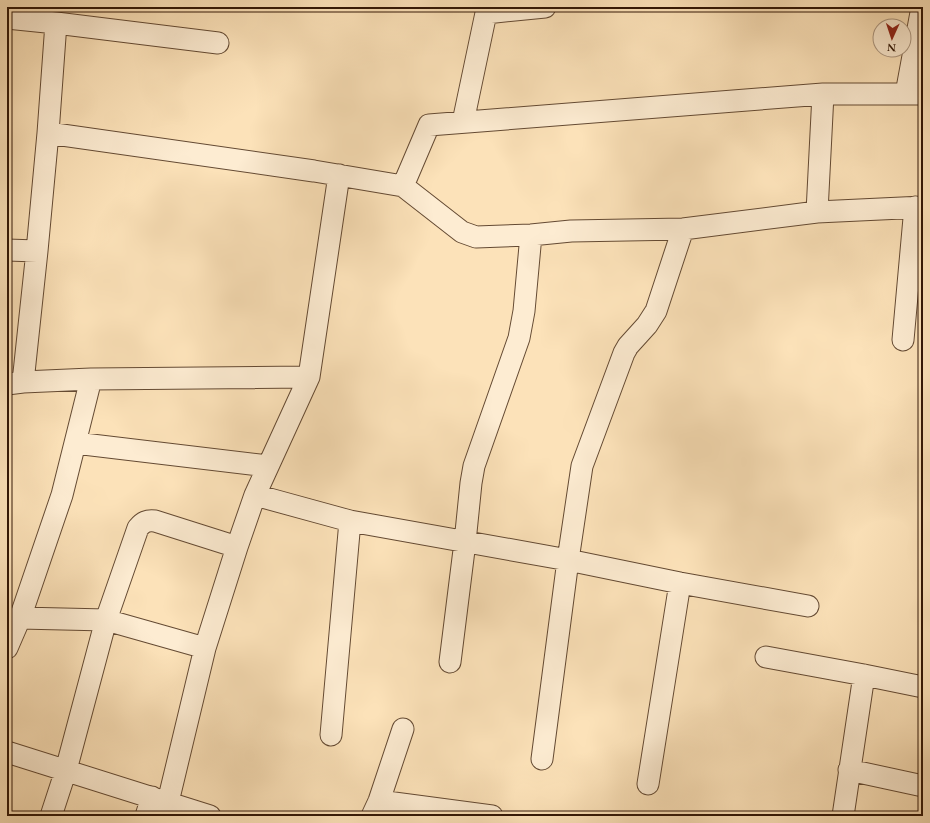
<svg xmlns="http://www.w3.org/2000/svg" width="930" height="823" viewBox="0 0 930 823" font-family="'EB Garamond',serif">
  <style>
    .lines { fill: none; stroke-linecap: round; stroke-linejoin: round }
    .minor-casing { stroke: #644a33; stroke-width: 23 }
    .minor { stroke: #fdecd2; stroke-width: 21 }
  </style>
  <rect width="100%" height="100%" fill="#fce2b9"/>
  <filter id="stains"><feTurbulence type="fractalNoise" baseFrequency=".005" numOctaves="4"/><feColorMatrix values="0 0 0 0 .2 0 0 0 0 .09 0 0 0 0 .02 0 0 0 .5 -.17"/></filter>
  <radialGradient id="worn" r=".72"><stop offset=".6" stop-color="#630" stop-opacity="0"/><stop offset="1" stop-color="#630" stop-opacity=".3"/></radialGradient>
  <g class="lines">
    <g class="minor-casing">
      <path id="minor" d="M 486,13 L 545,7
        M 7,18 L 56,23 L 48,133 L 314,171 L 403,186 L 429,125 L 823,94 L 923,94
        M 56,23 L 218,43
        M 906,94 L 922,7
        M 463,122 L 486,13 L 486,7
        M 403,186 L 462,232 L 476,237 L 531,235 L 571,231 L 683,229 L 817,212 L 923,207
        M 817,212 L 823,94
        M 7,250 L 37,251
        M 903,340 L 915,207
        M 23,382 L 37,251 L 48,133
        M 7,384 L 23,382 L 91,379 L 309,377
        M 75,443 L 268,466
        M 255,495 L 350,521 L 568,560 L 680,583 L 808,606
        M 8,619 L 20,618 L 106,620 L 205,648
        M 7,648 L 20,618 L 62,495 L 91,379
        M 766,657 L 864,675 L 923,687
        M 450,662 L 465,542 L 471,483 L 474,466 L 519,338 L 524,311 L 531,235
        M 331,735 L 350,521
        M 7,752 L 210,816
        M 542,759 L 568,560 L 582,466 L 624,353 L 628,346 L 647,325 L 656,311 L 683,229
        M 849,770 L 923,786
        M 648,784 L 680,583
        M 379,801 L 492,816
        M 168,802 L 205,648 L 237,547 L 255,495 L 309,377 L 339,175
        M 51,816 L 66,770 L 106,620 L 138,528 C 143,522 147,520 155,521 L 237,547
        M 146,816 L 152,797
        M 372,816 L 379,801 L 403,729
        M 843,816 L 864,675"/>
    </g>
    <use href="#minor" class="minor"/>
  </g>
  <rect width="930" height="823" fill="none" stroke="#fce2b9" stroke-width="24"/>
  <rect x="8" y="8" width="914" height="807" fill="none" stroke="#321706" stroke-width="2"/>
  <rect x="12" y="12" width="906" height="799" fill="none" stroke="#321706"/>
  <g transform="translate(892 38) rotate(183)"><circle r="19" fill="#fdecd2" stroke="#ac9780"/>
  <path d="M0-3L7 15L0 10L-7 15Z" fill="#8f2418"/>
  <text y="-6" font-size="11" font-weight="bold" text-anchor="middle" fill="#321706">N</text>
  </g>
  <rect width="100%" height="100%" filter="url(#stains)"/>
  <rect width="100%" height="100%" fill="url(#worn)"/>
</svg>
